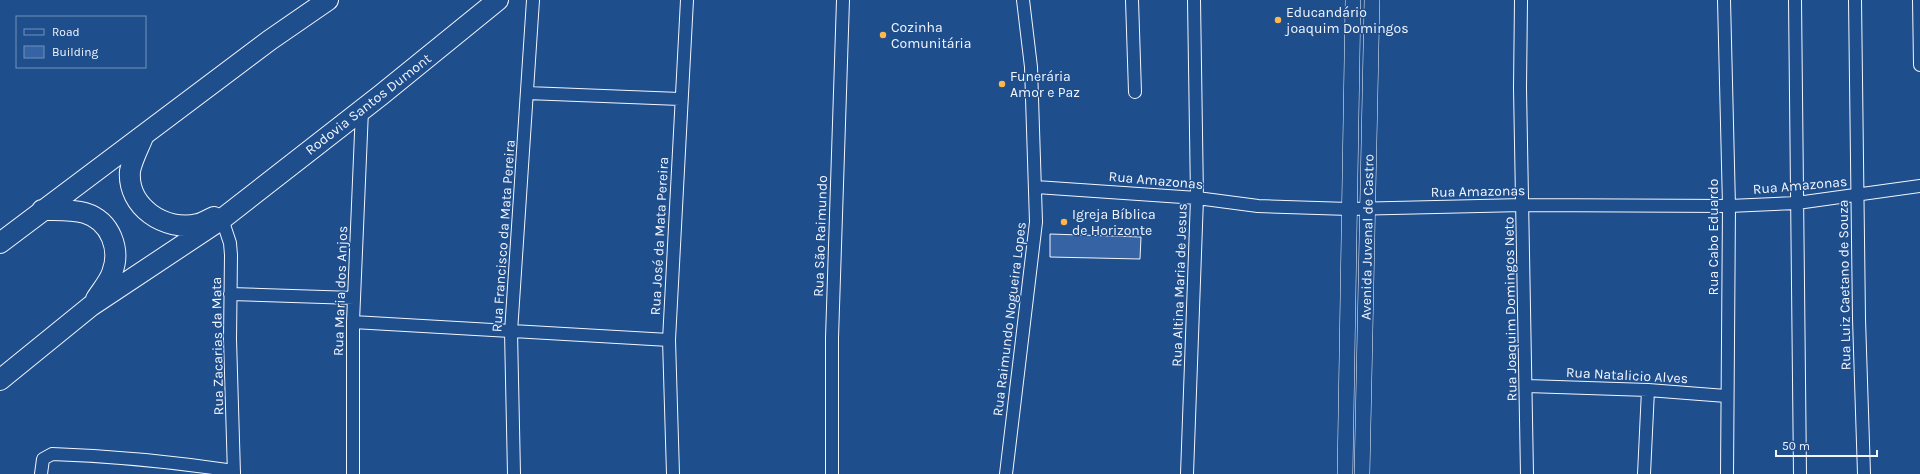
<svg xmlns="http://www.w3.org/2000/svg" width="1920" height="474" viewBox="0 0 1920 474" font-family="Karla,sans-serif">
  <style>
    .building { fill: #3563a3; stroke: #f2f6ff }
    .lines { fill: none; stroke-linecap: round; stroke-linejoin: round }
    .minor-casing { stroke: #f2f6ff; stroke-width: 14 }
    .tertiary-casing { stroke: #f2f6ff; stroke-width: 16 }
    .trunk-casing { stroke: #f2f6ff; stroke-width: 22 }
    .minor { stroke: #1f4e8c; stroke-width: 12 }
    .tertiary { stroke: #1f4e8c; stroke-width: 15 }
    .trunk { stroke: #1f4e8c; stroke-width: 20 }
    .poi-dot { fill: #ffb74d; stroke: #1f4e8c; stroke-width: 1.5 }
    .labels { text-anchor: middle; stroke-width: 3; stroke-linejoin: round; paint-order: stroke }
    .poi-label { font-size: 14px; fill: #f2f6ff; stroke: #1f4e8c; text-anchor: start }
    .street-label { font-size: 14px; fill: #f2f6ff; stroke: #1f4e8c }
  </style>
  <rect width="100%" height="100%" fill="#1f4e8c"/>
  <path class="building" d="M 1050,234 L 1141,237 L 1140,259 L 1050,257 Z"/>
  <g class="lines">
    <g class="minor-casing">
      <path id="minor" d="M 1132,0 L 1135,92
        M 1521,0 L 1520,88 L 1527,474
        M 1724,0 L 1729,206 L 1727,474
        M 1795,0 L 1800,474
        M 1855,0 L 1859,319 L 1864,474
        M 1919,0 L 1920,65
        M 527,93 L 680,99
        M 1036,187 L 1197,198 L 1258,206 L 1349,209 L 1523,205 L 1729,206 L 1797,203 L 1920,186
        M 222,219 L 230,243 L 231,255 L 230,339 L 234,474
        M 230,294 L 354,298
        M 353,322 L 669,340
        M 1527,386 L 1648,390 L 1726,396
        M 41,474 L 43,459 L 52,454 C 113,456 174,462 234,471
        M 353,474 L 353,322 L 362,110
        M 514,474 L 511,332 L 533,0
        M 673,474 L 669,340 L 687,0
        M 832,474 L 832,338 L 843,0
        M 1006,474 L 1036,222 L 1031,67 L 1023,0
        M 1187,474 L 1197,198 L 1194,0
        M 1644,474 L 1648,390"/>
    </g>
    <g class="tertiary-casing">
      <path id="tertiary" d="M 1345,474 L 1353,0
        M 1362,474 L 1372,0"/>
    </g>
    <g class="trunk-casing">
      <path id="trunk" d="M 143,137 C 139,147 132,160 130,171 C 127,207 165,232 198,224 C 203,223 209,219 214,217
        M 42,210 C 56,210 72,209 85,213 C 111,221 121,250 112,273 C 109,282 101,291 96,299
        M 0,243 L 270,40 L 328,0
        M 0,380 L 91,306 L 222,219 L 381,95 L 498,0"/>
    </g>
    <use href="#minor" class="minor"/>
    <use href="#tertiary" class="tertiary"/>
    <use href="#trunk" class="trunk"/>
  </g>
  <g class="poi-dot">
    <circle cx="1278" cy="20" r="4"/>
    <circle cx="883" cy="35" r="4"/>
    <circle cx="1002" cy="84" r="4"/>
    <circle cx="1064" cy="222" r="4"/>
  </g>
  <g class="labels">
    <g class="poi-label">
      <text x="1286" y="17">Educandário<tspan x="1286" dy="16">joaquim Domingos</tspan></text>
      <text x="891" y="32">Cozinha<tspan x="891" dy="16">Comunitária</tspan></text>
      <text x="1010" y="81">Funerária<tspan x="1010" dy="16">Amor e Paz</tspan></text>
      <text x="1072" y="219">Igreja Bíblica<tspan x="1072" dy="16">de Horizonte</tspan></text>
    </g>
    <g class="street-label">
      <text transform="translate(368 104) rotate(-38)" y="5">Rodovia Santos Dumont</text>
      <text transform="translate(1156 180) rotate(5)" y="5">Rua Amazonas</text>
      <text transform="translate(1800 185) rotate(-5)" y="5">Rua Amazonas</text>
      <text transform="translate(1478 191) rotate(-1)" y="5">Rua Amazonas</text>
      <text transform="translate(503 236) rotate(-86)" y="5">Rua Francisco da Mata Pereira</text>
      <text transform="translate(659 236) rotate(-87)" y="5">Rua José da Mata Pereira</text>
      <text transform="translate(820 236) rotate(-88)" y="5">Rua São Raimundo</text>
      <text transform="translate(1367 237) rotate(-89)" y="5">Avenida Juvenal de Castro</text>
      <text transform="translate(1713 237) rotate(-90)" y="5">Rua Cabo Eduardo</text>
      <text transform="translate(1179 285) rotate(-88)" y="5">Rua Altina Maria de Jesus</text>
      <text transform="translate(1844 285) rotate(-91)" y="5">Rua Luiz Caetano de Souza</text>
      <text transform="translate(340 291) rotate(-88)" y="5">Rua Maria dos Anjos</text>
      <text transform="translate(1510 309) rotate(-91)" y="5">Rua Joaquim Domingos Neto</text>
      <text transform="translate(1009 319) rotate(-83)" y="5">Rua Raimundo Nogueira Lopes</text>
      <text transform="translate(217 346) rotate(-91)" y="5">Rua Zacarias da Mata</text>
      <text transform="translate(1627 375) rotate(3)" y="5">Rua Natalicio Alves</text>
    </g>
  </g>
  <rect x="16" y="16" width="130" height="52" fill="#1f4e8c" stroke="#7391ba"/>
  <rect x="24" y="29" width="20" height="6" fill="#1f4e8c" stroke="#7391ba"/>
  <text x="52" y="36" font-size="12" fill="#f2f6ff">Road</text>
  <rect x="24" y="46" width="20" height="12" fill="#3563a3" stroke="#7391ba"/>
  <text x="52" y="56" font-size="12" fill="#f2f6ff">Building</text>
  <path d="M1776 450v6h101v-6" fill="none" stroke="#f2f6ff" stroke-width="2"/>
  <text x="1782" y="450" font-size="12" fill="#f2f6ff" stroke="#1f4e8c" stroke-width="3" paint-order="stroke">50 m</text>
</svg>
